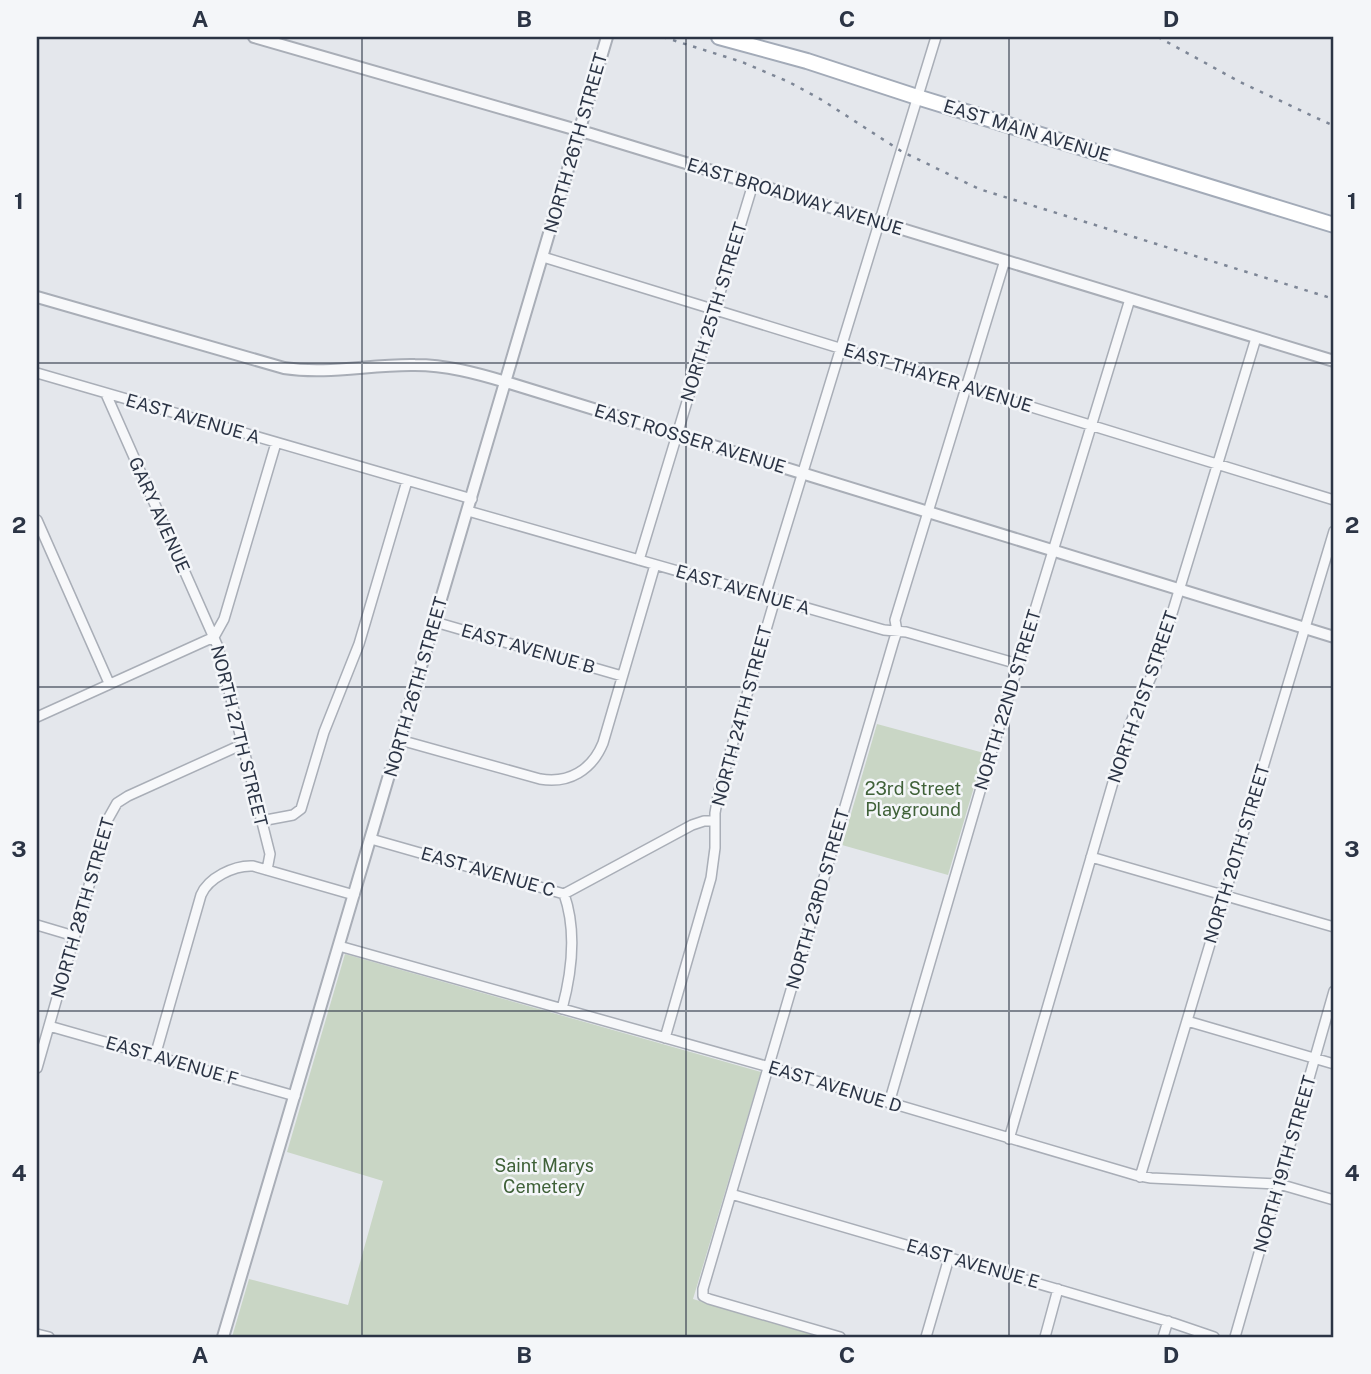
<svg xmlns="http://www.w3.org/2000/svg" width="1371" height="1374" viewBox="0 0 1371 1374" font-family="'Public Sans',sans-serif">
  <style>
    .green { fill: #c9d6c5 }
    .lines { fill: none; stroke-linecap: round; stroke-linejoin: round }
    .minor-casing { stroke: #a9aeb7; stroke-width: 12 }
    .tertiary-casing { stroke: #a9aeb7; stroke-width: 14 }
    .primary-casing { stroke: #a3abb8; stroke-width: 18 }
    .minor { stroke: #f7f8fa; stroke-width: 9 }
    .tertiary { stroke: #f7f8fa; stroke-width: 10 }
    .primary { stroke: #fff; stroke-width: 14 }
    .rail { stroke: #7d8696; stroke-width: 2.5; stroke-dasharray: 3.5 7; stroke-linecap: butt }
    .grid { fill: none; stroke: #2b3445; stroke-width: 2; stroke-opacity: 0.55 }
    .labels { text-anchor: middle; stroke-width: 5; stroke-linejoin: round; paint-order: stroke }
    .street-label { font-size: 18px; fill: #2b3445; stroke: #f4f6f9 }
    .park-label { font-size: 18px; fill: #3f6138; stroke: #f4f6f9 }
    .neatline { fill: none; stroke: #2b3445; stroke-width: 2.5 }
    .grid-label { font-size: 23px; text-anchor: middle; font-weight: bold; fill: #2b3445 }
  </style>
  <rect width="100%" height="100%" fill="#e4e7ec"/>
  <path class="green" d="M 877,724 L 984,753 L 948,875 L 842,845 Z
    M 345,954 L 761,1072 L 693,1299 L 821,1337 L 232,1337 L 249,1279 L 348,1305 L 383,1181 L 287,1152 Z"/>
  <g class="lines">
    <g class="minor-casing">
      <path id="minor" d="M 543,257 L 1334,500
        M 37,373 L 472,499
        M 106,394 L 218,647 L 270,854 L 267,870
        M 468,511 L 884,630 L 906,632 L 1018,664
        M 37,520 L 109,683
        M 639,560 L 753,184
        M 765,596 L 936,37
        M 435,622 L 622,676
        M 214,637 L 224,619 L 276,443
        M 37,717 L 214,637
        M 400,740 L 540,779 C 569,784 592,770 603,743 L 655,565
        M 261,821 L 293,815 L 301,809 L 324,732 L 359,644 L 407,481
        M 371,839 L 564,894 L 692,825 L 704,821 L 715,821
        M 1091,857 L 1334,927
        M 37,925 L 74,936
        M 339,946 L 769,1067 L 1135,1175 L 1151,1178 L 1279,1184 L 1334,1200
        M 562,1009 C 572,972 577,931 564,894
        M 1187,1021 L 1334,1064
        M 49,1026 L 295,1096
        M 665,1038 L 711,878 L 715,848 L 715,813 L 719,790 L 775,599
        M 155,1056 L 201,895 C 208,878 234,865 253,866 L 354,895
        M 37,1068 L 108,819 L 117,803 L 128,796 L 243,744
        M 889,1103 L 990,757 L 1130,299
        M 1009,1139 L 1130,724 L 1156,666 L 1256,338
        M 1140,1177 L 1334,531
        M 731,1194 L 1173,1323 L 1214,1337
        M 37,1334 L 49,1337
        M 840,1337 L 709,1299 L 703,1296 L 703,1289 L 894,640 L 897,631 L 895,620 L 1005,260
        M 926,1337 L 949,1258
        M 1045,1337 L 1058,1289
        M 1163,1337 L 1168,1321
        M 1235,1337 L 1334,991"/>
    </g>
    <g class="tertiary-casing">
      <path id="tertiary" d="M 254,37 L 591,134 L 1334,361
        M 37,297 L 284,368 C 329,375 370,364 415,365 C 446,365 476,373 506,382 L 1334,637
        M 223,1337 L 607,37"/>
    </g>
    <g class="primary-casing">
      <path id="primary" d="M 719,37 L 807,61 L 917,97 L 1334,225"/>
    </g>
    <use href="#minor" class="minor"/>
    <use href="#tertiary" class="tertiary"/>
    <use href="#primary" class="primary"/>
    <path class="rail" d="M 663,37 L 742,62 L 789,82 L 822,100 L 901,151 L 979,189 L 1334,299
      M 1158,37 L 1240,82 L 1334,126"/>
  </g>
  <path class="grid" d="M 362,37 L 362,1337M 686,37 L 686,1337M 1009,37 L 1009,1337M 37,363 L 1334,363M 37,687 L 1334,687M 37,1011 L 1334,1011"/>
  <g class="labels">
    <g class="street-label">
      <text transform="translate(1027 131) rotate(17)" y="6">EAST MAIN AVENUE</text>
      <text transform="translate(576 143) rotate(-74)" y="6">NORTH 26TH STREET</text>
      <text transform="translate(795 197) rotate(17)" y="6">EAST BROADWAY AVENUE</text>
      <text transform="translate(714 312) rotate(-73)" y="6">NORTH 25TH STREET</text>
      <text transform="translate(938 378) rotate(17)" y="6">EAST THAYER AVENUE</text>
      <text transform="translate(193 419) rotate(16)" y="6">EAST AVENUE A</text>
      <text transform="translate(690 439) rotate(17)" y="6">EAST ROSSER AVENUE</text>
      <text transform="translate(159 515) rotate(66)" y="6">GARY AVENUE</text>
      <text transform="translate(743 590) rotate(16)" y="6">EAST AVENUE A</text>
      <text transform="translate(528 649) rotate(16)" y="6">EAST AVENUE B</text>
      <text transform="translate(416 687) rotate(-74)" y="6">NORTH 26TH STREET</text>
      <text transform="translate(1143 697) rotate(-71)" y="6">NORTH 21ST STREET</text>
      <text transform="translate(1008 700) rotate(-73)" y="6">NORTH 22ND STREET</text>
      <text transform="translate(742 716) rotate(-75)" y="6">NORTH 24TH STREET</text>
      <text transform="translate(239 736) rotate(76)" y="6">NORTH 27TH STREET</text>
      <text transform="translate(1237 854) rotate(-73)" y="6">NORTH 20TH STREET</text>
      <text transform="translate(488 872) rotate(16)" y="6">EAST AVENUE C</text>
      <text transform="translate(818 899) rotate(-74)" y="6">NORTH 23RD STREET</text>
      <text transform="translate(83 908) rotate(-74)" y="6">NORTH 28TH STREET</text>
      <text transform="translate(172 1061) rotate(16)" y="6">EAST AVENUE F</text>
      <text transform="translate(835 1087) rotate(17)" y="6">EAST AVENUE D</text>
      <text transform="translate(1285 1164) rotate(-74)" y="6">NORTH 19TH STREET</text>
      <text transform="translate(973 1264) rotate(16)" y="6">EAST AVENUE E</text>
    </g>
    <g class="park-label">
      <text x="913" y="795">23rd Street<tspan x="913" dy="21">Playground</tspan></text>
      <text x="544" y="1172">Saint Marys<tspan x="544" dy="21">Cemetery</tspan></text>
    </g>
  </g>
  <rect width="1371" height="1374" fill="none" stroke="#f4f6f9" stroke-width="77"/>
  <rect x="38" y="38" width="1294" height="1298" class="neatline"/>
  <g class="grid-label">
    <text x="200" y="27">A</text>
    <text x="524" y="27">B</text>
    <text x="847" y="27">C</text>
    <text x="1171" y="27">D</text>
    <text x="19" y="209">1</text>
    <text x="1352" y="209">1</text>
    <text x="19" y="533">2</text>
    <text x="1352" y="533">2</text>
    <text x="19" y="857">3</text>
    <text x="1352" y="857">3</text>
    <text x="19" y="1181">4</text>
    <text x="1352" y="1181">4</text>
    <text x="200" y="1363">A</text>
    <text x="524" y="1363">B</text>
    <text x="847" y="1363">C</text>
    <text x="1171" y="1363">D</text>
  </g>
</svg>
